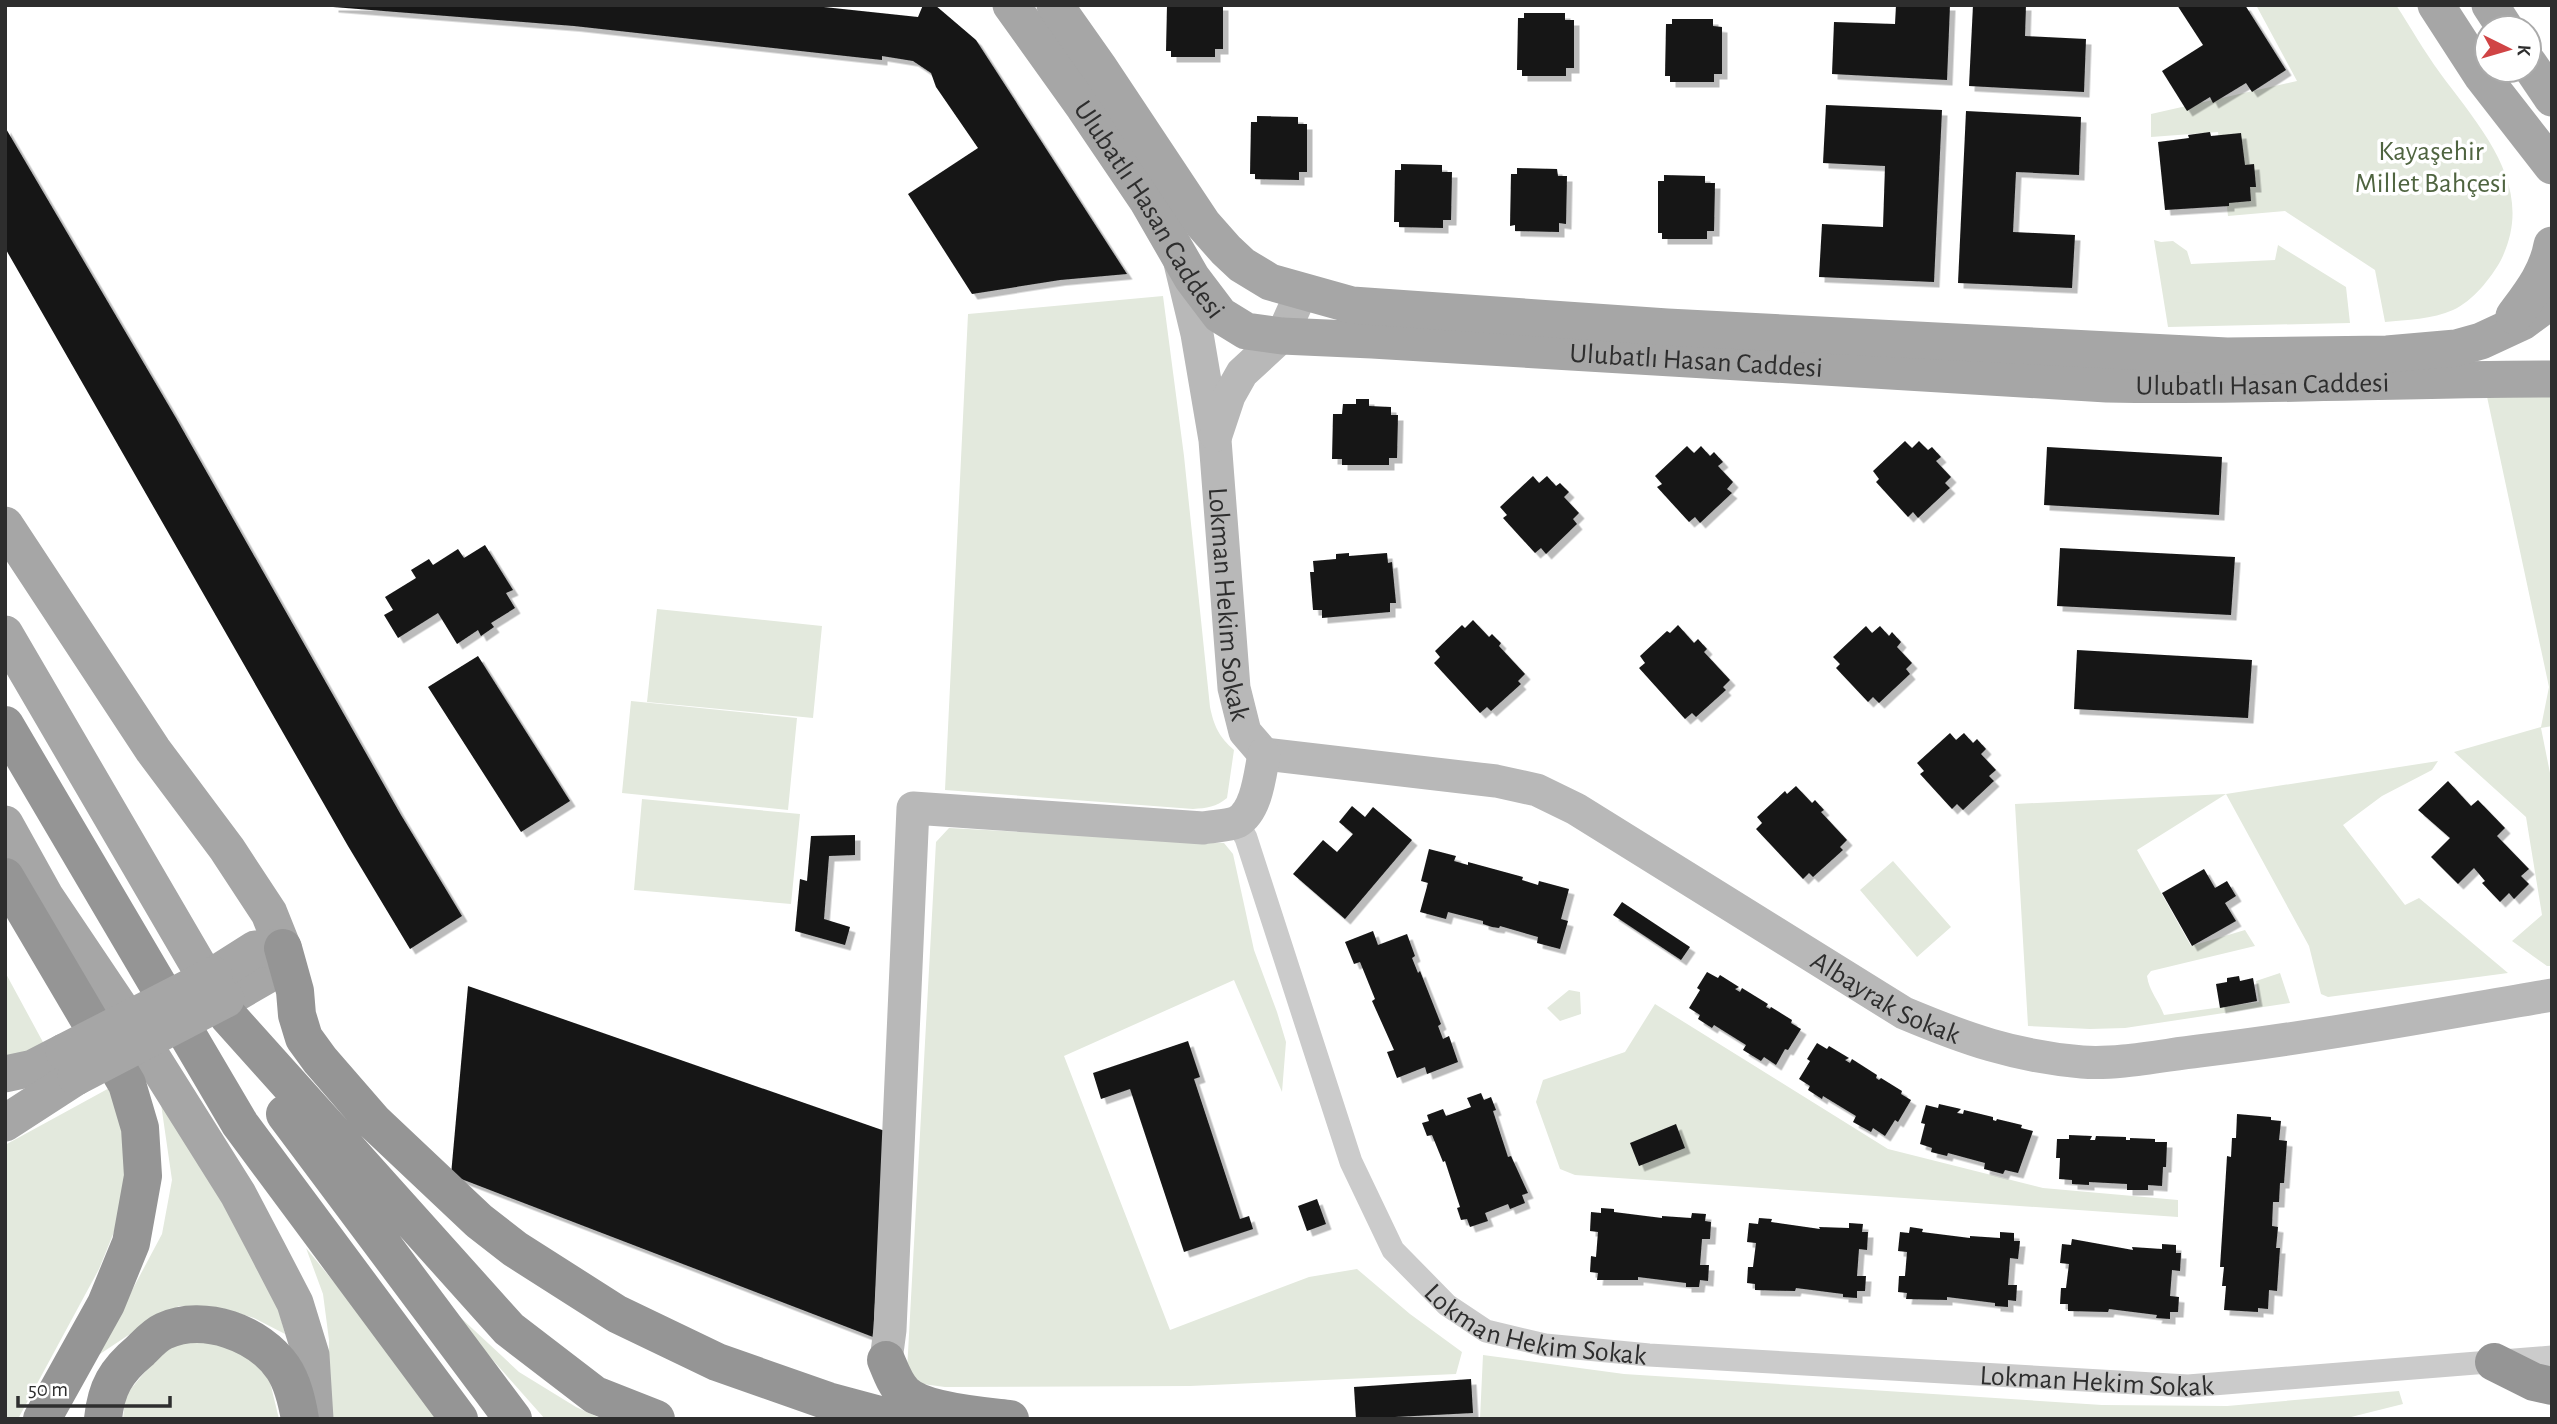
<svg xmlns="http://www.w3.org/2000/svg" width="2557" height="1424" viewBox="0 0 2557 1424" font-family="'Alegreya Sans',sans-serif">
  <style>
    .green { fill: #e3e9dd }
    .building { fill: #151515; filter: url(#shadow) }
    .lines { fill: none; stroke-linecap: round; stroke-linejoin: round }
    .street { stroke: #cbcbcb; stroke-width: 23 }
    .secondary { stroke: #b8b8b8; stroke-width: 33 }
    .primary { stroke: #a6a6a6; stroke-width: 37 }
    .highway { stroke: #959595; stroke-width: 38 }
    .primary-bridge { stroke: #a6a6a6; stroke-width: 37 }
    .labels { text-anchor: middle; stroke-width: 7; stroke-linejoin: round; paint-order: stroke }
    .park-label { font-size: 28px; fill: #4f6440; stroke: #fff }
    .street-label { font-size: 28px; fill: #2e2e2e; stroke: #fff }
  </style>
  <defs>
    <filter id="shadow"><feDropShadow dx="5.5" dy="5.5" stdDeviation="0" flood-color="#0004"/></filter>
  </defs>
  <rect width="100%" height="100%" fill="#fff"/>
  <path class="green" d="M 2256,5 L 2396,5 C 2411,28 2424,51 2440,73 C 2481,129 2537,187 2501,260 C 2491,278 2473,301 2453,310 C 2433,319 2406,320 2385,322 L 2375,270 L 2285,211 L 2228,216 L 2218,132 L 2151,137 L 2151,114 L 2297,81 Z
    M 2154,240 L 2161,242 L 2173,241 L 2187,251 L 2191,264 L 2275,260 L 2278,245 L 2346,287 L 2350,323 L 2168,327 Z
    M 1163,296 L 1184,456 L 1210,707 C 1214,726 1219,737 1234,750 L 1227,798 C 1216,807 1207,808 1193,809 L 945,790 L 968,314 Z
    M 2552,388 L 2552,726 L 2541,728 L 2552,783 L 2552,966 L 2547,966 L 2512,941 L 2542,915 L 2526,817 L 2454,752 L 2541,727 L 2549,687 L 2486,392 Z
    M 657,609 L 822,626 L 813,718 L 647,702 Z
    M 631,701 L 797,718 L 788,810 L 622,793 Z
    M 2438,761 L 2432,770 L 2382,796 L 2343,825 L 2405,905 L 2419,898 L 2508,973 L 2328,997 L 2321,994 L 2309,946 L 2226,794 L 2137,850 L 2191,946 L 2245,930 L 2255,946 L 2151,971 L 2147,976 C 2149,991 2159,1001 2164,1015 L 2259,1002 L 2256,981 L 2280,973 L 2290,1003 L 2125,1028 L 2090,1029 L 2028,1026 L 2015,804 L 2226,794 Z
    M 642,799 L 800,814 L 791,904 L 634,890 Z
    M 949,828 L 1224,843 L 1233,854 L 1254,950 L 1277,1012 L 1286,1042 L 1282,1092 L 1234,980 L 1064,1056 L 1170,1330 L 1309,1277 L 1357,1269 L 1410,1314 L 1462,1352 L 1456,1374 L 1190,1386 L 945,1387 L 915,1383 L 907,1371 L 936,842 Z
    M 1893,861 L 1951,927 L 1917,957 L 1860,890 Z
    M 5,972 L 44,1044 L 14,1060 L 5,1058 Z
    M 1569,990 L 1580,992 L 1581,1014 L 1560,1021 L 1547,1008 Z
    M 1655,1004 L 1888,1149 L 2043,1188 L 2178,1200 L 2178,1217 L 1575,1175 L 1560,1169 L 1536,1102 L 1543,1080 L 1625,1052 Z
    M 113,1086 L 130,1144 L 116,1227 L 99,1269 L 18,1419 L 5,1419 L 5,1145 Z
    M 160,1097 L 272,1285 L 285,1334 L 254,1318 L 225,1309 L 179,1306 L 127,1336 L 97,1356 L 162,1234 L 172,1180 Z
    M 306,1248 L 446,1419 L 328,1419 L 329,1340 L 323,1294 Z
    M 431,1290 L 519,1372 L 576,1407 L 602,1419 L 545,1419 Z
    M 214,1340 L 244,1354 L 269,1378 L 279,1419 L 123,1419 L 125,1396 L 149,1367 L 176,1343 Z
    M 1483,1355 L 1624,1374 L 2102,1405 L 2227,1406 L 2399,1391 L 2403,1404 L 2343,1419 L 1480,1419 Z"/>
  <path class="building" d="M 333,5 L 805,5 L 918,17 L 923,5 L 935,5 L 976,40 L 1127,274 L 1060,280 L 972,294 L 908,194 L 978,148 L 936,87 L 931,73 L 913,61 L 882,56 L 882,60 L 574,26 L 333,7 Z
    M 1167,5 L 1223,5 L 1223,49 L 1215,49 L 1215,57 L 1171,57 L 1171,51 L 1166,51 Z
    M 1896,5 L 1950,5 L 1947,80 L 1832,74 L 1834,22 L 1895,24 Z
    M 1973,5 L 2026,5 L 2025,36 L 2086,39 L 2084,92 L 1969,86 Z
    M 2177,5 L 2245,5 L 2286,70 L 2252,92 L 2246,83 L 2213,103 L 2210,97 L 2187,111 L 2162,71 L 2203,45 Z
    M 1524,13 L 1565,13 L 1565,20 L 1574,20 L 1574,68 L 1566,68 L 1566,76 L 1522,76 L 1522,70 L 1517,70 L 1518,18 L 1524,18 Z
    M 1672,19 L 1713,19 L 1713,26 L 1722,27 L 1722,74 L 1714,74 L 1714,82 L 1670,82 L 1670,76 L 1665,76 L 1666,24 L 1672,24 Z
    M 1826,105 L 1942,110 L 1934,282 L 1819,277 L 1822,224 L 1883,227 L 1885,166 L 1823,163 Z
    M 1966,111 L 2081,117 L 2079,175 L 2016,172 L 2013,232 L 2075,235 L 2072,288 L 1958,283 Z
    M 1257,116 L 1298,117 L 1298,124 L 1307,124 L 1307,172 L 1299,172 L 1299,180 L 1255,179 L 1255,174 L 1250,174 L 1251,122 L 1257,122 Z
    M 5,127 L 176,418 L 401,815 L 462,916 L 410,949 L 348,846 L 5,248 Z
    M 2210,132 L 2211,136 L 2241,133 L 2245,165 L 2254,164 L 2256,187 L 2250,187 L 2251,201 L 2229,203 L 2229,206 L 2165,210 L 2158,142 L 2189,138 L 2188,135 Z
    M 1401,164 L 1442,165 L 1442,172 L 1452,172 L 1451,220 L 1443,220 L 1443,228 L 1399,227 L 1399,222 L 1394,222 L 1395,170 L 1401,170 Z
    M 1517,168 L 1557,169 L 1558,176 L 1567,176 L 1566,224 L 1559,223 L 1559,232 L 1515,231 L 1515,225 L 1510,226 L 1511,174 L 1517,174 Z
    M 1664,175 L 1705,176 L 1705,183 L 1715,183 L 1714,231 L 1707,231 L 1707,239 L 1662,239 L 1662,233 L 1658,233 L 1658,181 L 1664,181 Z
    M 1356,399 L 1369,399 L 1369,406 L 1391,407 L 1391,415 L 1398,415 L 1397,458 L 1389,458 L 1389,465 L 1342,465 L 1342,459 L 1332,459 L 1333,414 L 1342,414 L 1343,404 L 1356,404 Z
    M 1905,441 L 1912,448 L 1919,441 L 1928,450 L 1932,447 L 1941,457 L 1936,461 L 1951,477 L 1945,483 L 1950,488 L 1918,518 L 1913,512 L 1908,517 L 1876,482 L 1879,479 L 1873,471 Z
    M 1687,446 L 1694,453 L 1701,446 L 1710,456 L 1714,452 L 1723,462 L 1718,466 L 1733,482 L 1727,489 L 1732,493 L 1700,523 L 1695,517 L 1689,522 L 1657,487 L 1662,484 L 1655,476 Z
    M 2047,447 L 2222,457 L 2219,515 L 2044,505 Z
    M 1533,476 L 1539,483 L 1547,476 L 1556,486 L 1560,483 L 1569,492 L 1564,497 L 1579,513 L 1573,519 L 1577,524 L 1546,554 L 1541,548 L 1535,553 L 1503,518 L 1507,515 L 1500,507 Z
    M 485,545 L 513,590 L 506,593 L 515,608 L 491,623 L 494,627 L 481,636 L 478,630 L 457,644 L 438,613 L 398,638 L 384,615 L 393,610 L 385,597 L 416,578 L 411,570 L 429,559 L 433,565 L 458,549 L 464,558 Z
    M 2060,548 L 2235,557 L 2231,615 L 2057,606 Z
    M 1349,553 L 1349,556 L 1387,553 L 1388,563 L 1392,562 L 1396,603 L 1390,603 L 1390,612 L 1322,618 L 1322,610 L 1313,610 L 1310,572 L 1314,572 L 1313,561 L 1336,559 L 1336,554 Z
    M 1473,620 L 1489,637 L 1492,634 L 1501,643 L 1499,646 L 1525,674 L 1518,681 L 1521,684 L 1491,711 L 1487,707 L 1480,713 L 1434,663 L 1440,657 L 1435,651 L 1462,625 L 1465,628 Z
    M 1678,625 L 1694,643 L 1698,639 L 1707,649 L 1704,652 L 1730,680 L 1723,687 L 1726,690 L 1696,717 L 1692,713 L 1685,719 L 1639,668 L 1645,663 L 1640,656 L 1667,631 L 1670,633 Z
    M 1866,626 L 1872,633 L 1880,626 L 1889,636 L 1892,632 L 1901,642 L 1897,647 L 1912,663 L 1906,669 L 1910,674 L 1879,703 L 1873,697 L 1868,702 L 1836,668 L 1840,664 L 1833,657 Z
    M 2077,650 L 2252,660 L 2248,718 L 2074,709 Z
    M 478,656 L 570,801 L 521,832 L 428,687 Z
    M 1950,733 L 1956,740 L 1964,733 L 1973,743 L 1977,739 L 1986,749 L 1981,754 L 1996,770 L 1989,776 L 1994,781 L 1963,810 L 1957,804 L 1952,809 L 1920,774 L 1924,771 L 1917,763 Z
    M 2448,781 L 2471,806 L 2478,800 L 2505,828 L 2497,836 L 2529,869 L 2521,876 L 2529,884 L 2514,899 L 2509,893 L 2500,902 L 2482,883 L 2485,881 L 2474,868 L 2458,884 L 2431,857 L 2450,838 L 2418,810 Z
    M 1796,786 L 1812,803 L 1815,800 L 1824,810 L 1821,812 L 1847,840 L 1840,847 L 1843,850 L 1813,877 L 1809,873 L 1803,879 L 1756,829 L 1762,823 L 1757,817 L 1785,791 L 1787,794 Z
    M 1352,806 L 1365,817 L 1373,807 L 1412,840 L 1345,919 L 1293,874 L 1323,840 L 1337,852 L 1353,834 L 1339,822 Z
    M 855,835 L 855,855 L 829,856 L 824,919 L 850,927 L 845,945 L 795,931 L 800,879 L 807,881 L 811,836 Z
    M 1429,849 L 1456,856 L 1454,861 L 1468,865 L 1468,862 L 1523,877 L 1522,880 L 1538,885 L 1539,881 L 1569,889 L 1561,919 L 1568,921 L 1560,949 L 1537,943 L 1538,937 L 1500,926 L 1499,928 L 1492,927 L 1483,924 L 1483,921 L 1448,912 L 1446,919 L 1420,912 L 1428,883 L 1421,881 Z
    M 2204,869 L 2215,888 L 2227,881 L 2236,896 L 2225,903 L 2236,921 L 2192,946 L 2162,893 Z
    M 1622,902 L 1690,947 L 1681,960 L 1613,915 Z
    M 1373,931 L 1378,945 L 1407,934 L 1415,956 L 1412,958 L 1418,973 L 1420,971 L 1441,1024 L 1438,1026 L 1443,1039 L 1449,1036 L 1458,1062 L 1427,1074 L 1425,1067 L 1397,1078 L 1387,1052 L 1394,1050 L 1372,1001 L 1375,999 L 1360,962 L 1354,964 L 1345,942 Z
    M 1707,972 L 1718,978 L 1720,975 L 1739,987 L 1735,989 L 1740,992 L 1742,988 L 1768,1004 L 1766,1007 L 1770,1009 L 1771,1007 L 1792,1020 L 1791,1023 L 1801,1029 L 1788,1050 L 1785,1049 L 1776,1065 L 1764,1057 L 1761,1061 L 1743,1050 L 1746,1045 L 1714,1025 L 1712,1028 L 1698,1019 L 1700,1015 L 1689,1008 L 1700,990 L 1697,988 Z
    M 2239,976 L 2240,981 L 2253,978 L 2257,1001 L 2220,1008 L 2216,984 L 2227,982 L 2227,978 Z
    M 468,986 L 885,1131 L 873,1337 L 451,1175 Z
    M 1188,1041 L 1200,1077 L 1194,1079 L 1240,1219 L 1249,1216 L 1253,1229 L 1184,1252 L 1130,1089 L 1101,1099 L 1093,1073 Z
    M 1817,1043 L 1827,1049 L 1829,1046 L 1849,1058 L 1845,1060 L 1850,1063 L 1852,1059 L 1877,1075 L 1876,1078 L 1879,1080 L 1881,1078 L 1902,1091 L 1901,1094 L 1911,1100 L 1898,1122 L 1895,1120 L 1885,1136 L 1873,1128 L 1871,1132 L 1853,1122 L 1856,1116 L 1823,1096 L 1822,1099 L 1808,1090 L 1810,1086 L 1799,1079 L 1810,1061 L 1807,1059 Z
    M 1481,1093 L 1484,1100 L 1491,1097 L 1496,1110 L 1493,1111 L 1508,1157 L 1511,1156 L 1528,1193 L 1522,1195 L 1525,1203 L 1510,1209 L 1508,1204 L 1485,1213 L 1488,1221 L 1470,1227 L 1467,1219 L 1461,1220 L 1457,1208 L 1460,1207 L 1445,1161 L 1443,1162 L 1432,1135 L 1427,1136 L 1422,1123 L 1429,1121 L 1427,1115 L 1443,1109 L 1446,1116 L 1471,1107 L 1467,1098 Z
    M 1939,1104 L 1961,1109 L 1957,1113 L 1963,1114 L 1964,1110 L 1993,1117 L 1993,1120 L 1996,1121 L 1997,1119 L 2022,1125 L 2021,1128 L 2033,1131 L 2018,1173 L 2005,1170 L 2003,1174 L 1984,1169 L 1985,1163 L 1948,1153 L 1947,1156 L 1931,1152 L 1932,1148 L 1920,1144 L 1925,1124 L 1921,1123 L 1926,1105 L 1938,1108 Z
    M 2237,1114 L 2271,1117 L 2271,1120 L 2281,1121 L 2279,1140 L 2287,1141 L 2284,1183 L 2280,1183 L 2279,1202 L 2273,1202 L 2272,1226 L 2278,1227 L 2276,1248 L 2280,1248 L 2277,1291 L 2269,1290 L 2268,1309 L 2258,1308 L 2258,1312 L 2224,1310 L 2226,1286 L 2222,1286 L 2224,1267 L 2220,1267 L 2225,1189 L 2227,1156 L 2231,1157 L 2232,1138 L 2236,1138 Z
    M 1676,1124 L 1685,1148 L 1639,1166 L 1630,1143 Z
    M 2069,1135 L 2092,1136 L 2090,1140 L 2095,1140 L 2096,1136 L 2126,1137 L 2126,1140 L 2130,1140 L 2130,1138 L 2155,1139 L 2155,1142 L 2167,1142 L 2166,1167 L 2163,1167 L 2162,1186 L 2148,1185 L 2148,1190 L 2127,1190 L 2127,1184 L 2089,1182 L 2089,1185 L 2072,1184 L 2072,1180 L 2059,1179 L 2060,1158 L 2056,1158 L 2057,1139 L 2069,1139 Z
    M 1317,1199 L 1326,1224 L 1307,1231 L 1298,1206 Z
    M 1601,1208 L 1614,1209 L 1614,1212 L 1662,1218 L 1662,1216 L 1691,1218 L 1692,1213 L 1706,1214 L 1705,1221 L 1711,1222 L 1710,1239 L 1702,1239 L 1700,1265 L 1709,1265 L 1708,1281 L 1700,1280 L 1699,1287 L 1686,1287 L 1686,1283 L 1638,1277 L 1638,1280 L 1597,1280 L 1598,1273 L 1590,1272 L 1591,1256 L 1596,1257 L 1598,1232 L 1590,1231 L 1591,1212 L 1601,1213 Z
    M 1759,1218 L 1772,1219 L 1771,1222 L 1820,1229 L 1819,1227 L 1849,1228 L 1849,1223 L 1863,1224 L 1862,1232 L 1868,1232 L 1867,1250 L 1859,1249 L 1857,1276 L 1866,1276 L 1865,1291 L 1857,1291 L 1857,1298 L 1843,1297 L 1843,1294 L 1796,1288 L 1795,1291 L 1755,1290 L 1755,1284 L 1747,1283 L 1748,1267 L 1753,1267 L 1756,1243 L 1747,1242 L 1749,1223 L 1758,1224 Z
    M 1910,1227 L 1923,1229 L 1922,1232 L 1970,1238 L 1970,1236 L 2000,1238 L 2000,1232 L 2014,1233 L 2014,1241 L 2020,1241 L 2018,1259 L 2010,1258 L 2008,1285 L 2017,1285 L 2016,1301 L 2008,1300 L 2008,1307 L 1995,1306 L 1995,1303 L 1947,1297 L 1947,1300 L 1906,1299 L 1907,1293 L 1898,1292 L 1899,1276 L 1905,1276 L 1907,1252 L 1898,1251 L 1900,1232 L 1909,1233 Z
    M 2072,1239 L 2133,1250 L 2132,1247 L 2162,1249 L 2162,1244 L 2176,1245 L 2176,1253 L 2181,1253 L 2180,1271 L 2172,1270 L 2170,1296 L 2179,1297 L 2178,1312 L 2170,1312 L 2170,1319 L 2156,1318 L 2157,1315 L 2109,1309 L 2108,1312 L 2068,1311 L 2068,1304 L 2060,1304 L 2061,1288 L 2066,1288 L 2069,1264 L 2060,1263 L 2062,1244 L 2071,1245 Z
    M 1471,1379 L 1473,1413 L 1356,1419 L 1354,1387 Z"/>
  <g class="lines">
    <path class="street" id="s1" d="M 1237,822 L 1246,838 L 1351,1162 L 1393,1250 L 1447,1305 L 1486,1331 L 1545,1345 L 1649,1355 L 2188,1386 L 2552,1357"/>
    <g class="secondary">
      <path id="s2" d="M 1180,263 L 1197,334 L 1215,440 L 1234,688 L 1245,732 L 1264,754"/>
      <path d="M 1216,435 L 1229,396 L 1242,373 L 1282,336 L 1298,300 L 1297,291"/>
      <path id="s3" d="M 1264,754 L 1496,781 L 1537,790 L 1576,809 L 1904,1013 C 1966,1039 2014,1056 2082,1062 C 2117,1065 2164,1055 2199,1051 C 2317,1037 2434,1015 2552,995"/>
      <path d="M 886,1360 L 890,1330 L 913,808 L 1203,828 C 1213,826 1228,826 1237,822 C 1257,811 1260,774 1264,754"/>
    </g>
    <g class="primary">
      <path id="s4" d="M 1011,5 L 1084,107 L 1147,200 L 1192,278 L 1220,315 L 1246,331 L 1282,336 L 1372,340 L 2107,384 C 2255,387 2403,379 2552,379"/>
      <path d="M 1055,5 L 1100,69 L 1203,224 L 1226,250 L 1242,265 L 1270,282 L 1352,305 L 1667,327 L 2227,356 L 2387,354 L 2456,348 L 2481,341 L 2522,322 L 2552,300"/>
      <path d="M 2436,5 L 2482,76 L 2552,166"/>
      <path d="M 2490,5 L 2505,28"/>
      <path d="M 2529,64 L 2552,98"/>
      <path d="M 2514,316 C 2531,293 2547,273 2552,245"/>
      <path d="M 5,525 L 153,750 L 227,849 L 269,913 L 283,948 L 269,974 L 226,999"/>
      <path d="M 5,634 L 222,1006"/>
      <path d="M 5,824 L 45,896 L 135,1030 L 238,1194 L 268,1251 L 295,1303 L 311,1355 L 315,1419"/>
      <path d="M 214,975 L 255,949 L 283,948"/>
      <path d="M 5,1074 L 33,1068 L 64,1052"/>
      <path d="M 5,1123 L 76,1077"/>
    </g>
    <path class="highway" d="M 5,725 L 240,1124 L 459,1419
      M 5,877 L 127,1084 L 140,1128 L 143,1176 L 131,1243 L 106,1304 L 42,1419
      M 283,948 L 295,991 L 297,1015 L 304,1038 L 320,1060 L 373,1121 L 479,1221 L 515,1249 L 617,1314 L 717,1362 L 828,1401 L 895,1419
      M 228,1016 L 509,1329 L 595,1395 L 656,1419
      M 285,1114 L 513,1419
      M 886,1360 C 891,1372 895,1384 904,1393 C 923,1412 984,1416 1010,1419
      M 2494,1362 L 2534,1382 L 2552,1386
      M 103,1419 C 106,1388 116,1371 140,1351 C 147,1344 155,1335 164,1331 C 204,1313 259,1333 283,1368 C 293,1383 297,1402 300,1419"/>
    <path class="primary-bridge" d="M 64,1052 L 214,975
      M 76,1077 L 226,999"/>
  </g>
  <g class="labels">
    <g class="park-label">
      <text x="2431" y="160">Kayaşehir<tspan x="2431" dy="32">Millet Bahçesi</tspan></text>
    </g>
    <g class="street-label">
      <text dy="10" stroke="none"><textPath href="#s4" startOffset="247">Ulubatlı Hasan Caddesi</textPath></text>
      <text dy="10" stroke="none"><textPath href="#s4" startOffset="856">Ulubatlı Hasan Caddesi</textPath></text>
      <text dy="10" stroke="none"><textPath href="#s4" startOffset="1423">Ulubatlı Hasan Caddesi</textPath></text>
      <text dy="10" stroke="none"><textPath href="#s2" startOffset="345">Lokman Hekim Sokak</textPath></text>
      <text dy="10" stroke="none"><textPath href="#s3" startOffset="682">Albayrak Sokak</textPath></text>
      <text dy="10" stroke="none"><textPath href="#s1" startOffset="626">Lokman Hekim Sokak</textPath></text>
      <text dy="10" stroke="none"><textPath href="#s1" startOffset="1194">Lokman Hekim Sokak</textPath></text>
    </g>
  </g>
  <rect width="2557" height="1424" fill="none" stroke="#2e2e2e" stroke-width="14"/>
  <g transform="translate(2508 49) rotate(95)"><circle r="33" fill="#ffffff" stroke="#ababab" stroke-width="2"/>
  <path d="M0-5L12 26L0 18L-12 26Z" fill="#d04445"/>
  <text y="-10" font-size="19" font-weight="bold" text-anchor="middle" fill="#2e2e2e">K</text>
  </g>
  <path d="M18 1396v10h152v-10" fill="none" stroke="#2e2e2e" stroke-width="3.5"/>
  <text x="28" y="1396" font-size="21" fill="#2e2e2e" stroke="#ffffff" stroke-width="5" paint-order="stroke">50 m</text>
</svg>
